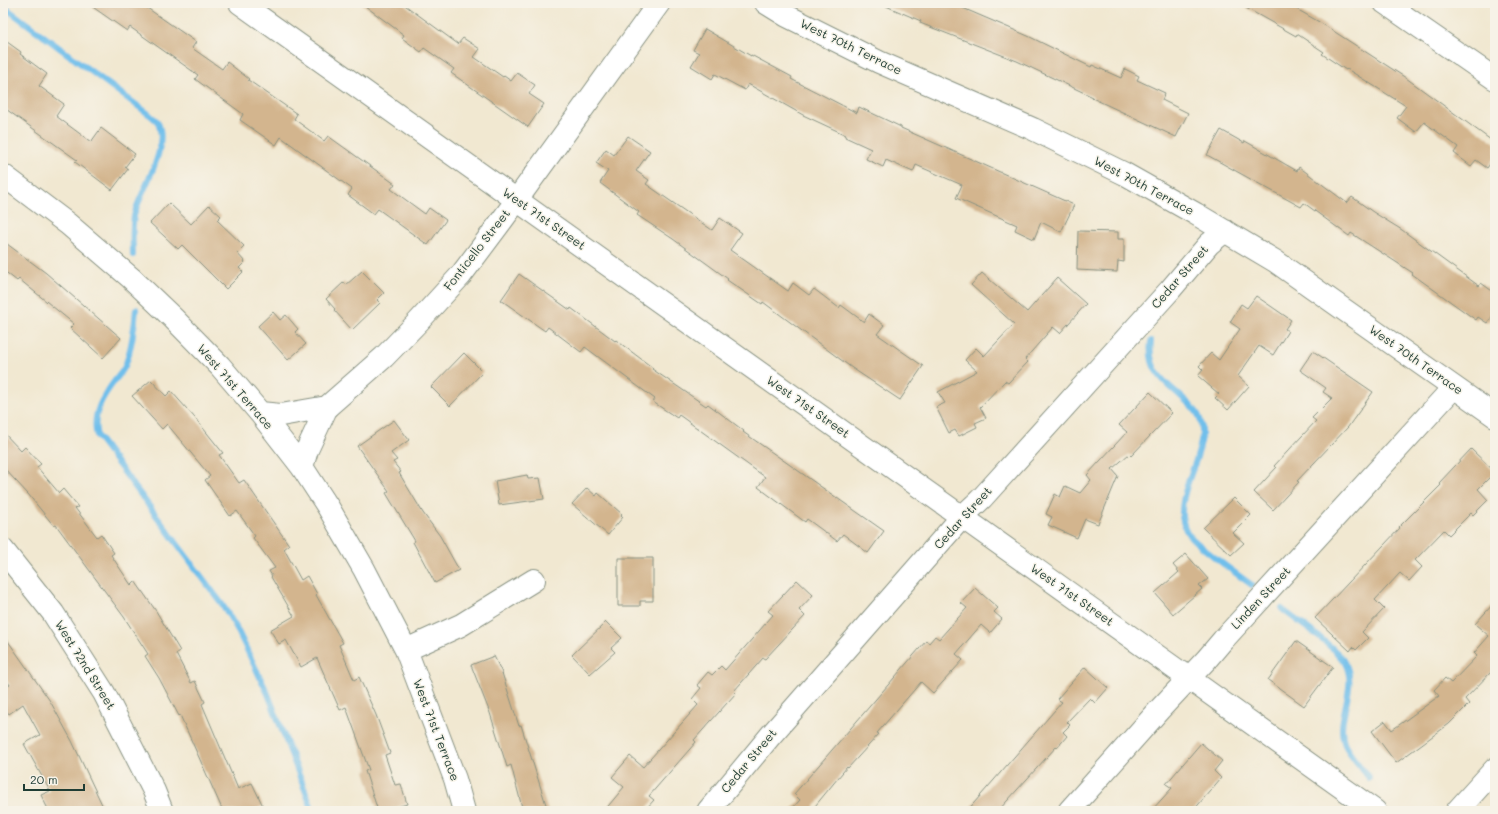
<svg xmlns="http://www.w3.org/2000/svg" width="1498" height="814" viewBox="0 0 1498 814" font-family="Mali,sans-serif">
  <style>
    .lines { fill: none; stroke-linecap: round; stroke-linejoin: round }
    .stream { stroke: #71bfeb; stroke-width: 6 }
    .building { fill: #d3b58e }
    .minor-casing { stroke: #889282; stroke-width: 24 }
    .major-casing { stroke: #889282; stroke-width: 24 }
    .minor { stroke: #fff; stroke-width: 22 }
    .major { stroke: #fff; stroke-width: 22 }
    .labels { text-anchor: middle; stroke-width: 3; stroke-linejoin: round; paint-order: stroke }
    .street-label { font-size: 12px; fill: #1f3d34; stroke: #f7f3e8 }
  </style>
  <rect width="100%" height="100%" fill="#f7f3e8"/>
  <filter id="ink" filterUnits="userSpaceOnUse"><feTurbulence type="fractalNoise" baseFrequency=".025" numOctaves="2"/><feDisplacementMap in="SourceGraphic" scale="8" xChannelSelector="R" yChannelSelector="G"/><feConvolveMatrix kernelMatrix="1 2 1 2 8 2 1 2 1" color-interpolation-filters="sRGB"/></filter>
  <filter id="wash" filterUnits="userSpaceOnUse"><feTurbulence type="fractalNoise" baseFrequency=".012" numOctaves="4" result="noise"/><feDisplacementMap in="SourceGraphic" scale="16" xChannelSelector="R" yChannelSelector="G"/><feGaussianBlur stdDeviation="0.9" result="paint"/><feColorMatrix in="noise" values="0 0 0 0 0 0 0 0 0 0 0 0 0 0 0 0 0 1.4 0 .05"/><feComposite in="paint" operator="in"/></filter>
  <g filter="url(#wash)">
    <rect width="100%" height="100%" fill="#f1e8d1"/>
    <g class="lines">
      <path class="stream" d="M 3,6 L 150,115 C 152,117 155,119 157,121 C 171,146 142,189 135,212 C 131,226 133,240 133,255
        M 136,309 C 135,325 131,351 125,366 C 123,371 119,375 116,379 C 103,396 91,414 97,436 L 222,604 L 236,627 L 268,694 L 313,811
        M 1151,341 C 1147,373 1166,382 1187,402 C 1193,407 1198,412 1200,419 C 1205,433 1200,447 1196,460 C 1190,477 1181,498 1182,516 C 1183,523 1185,531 1190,536 C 1193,540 1199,544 1203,548 C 1219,561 1235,573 1252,585
        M 1282,609 C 1298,622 1335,646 1345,663 C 1359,688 1334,719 1345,745 C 1350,755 1362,768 1369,778"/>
    </g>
    <g id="blocks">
      <path class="building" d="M 87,3 L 140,3 L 196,42 L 192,48 L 222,69 L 227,62 L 249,79 L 248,80 L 297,114 L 294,119 L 324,141 L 328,136 L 395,184 L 391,189 L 425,214 L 429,208 L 446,220 L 428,245 L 378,209 L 374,214 L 348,195 L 352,189 L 281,137 L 276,145 L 240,120 L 243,114 L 195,79 L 198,75 L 130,27 L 127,31 Z
        M 361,3 L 402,3 L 458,44 L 463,38 L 480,49 L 474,57 L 503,77 L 504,76 L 511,81 L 517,73 L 535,85 L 529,94 L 544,104 L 528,127 L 451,73 L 454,69 L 424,48 L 421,52 L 402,38 L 404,35 Z
        M 879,3 L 951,3 L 1028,36 L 1091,67 L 1092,65 L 1121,78 L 1125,69 L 1139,76 L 1137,80 L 1165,93 L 1162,100 L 1188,113 L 1176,137 L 1092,98 L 1093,97 L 1017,61 L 920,23 L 921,21 Z
        M 1237,3 L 1286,3 L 1321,23 L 1406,78 L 1495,143 L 1495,157 L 1487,168 L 1476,160 L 1471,166 L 1454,153 L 1458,147 L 1424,122 L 1416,132 L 1397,118 L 1406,106 L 1347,69 L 1346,70 L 1322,54 L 1324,52 L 1297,34 L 1296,36 Z
        M 705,29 L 751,56 L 751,55 L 792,77 L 791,79 L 857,113 L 859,107 L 901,127 L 901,128 L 1074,205 L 1061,232 L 1041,222 L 1034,239 L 1015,230 L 1017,225 L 956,198 L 962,185 L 916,165 L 913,172 L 886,160 L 883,167 L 866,159 L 871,149 L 845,137 L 846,135 L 803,115 L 748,84 L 745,90 L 715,74 L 712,79 L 691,66 L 699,53 L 693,50 Z
        M 3,39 L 21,52 L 20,54 L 47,74 L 39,86 L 64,104 L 56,116 L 91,142 L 101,128 L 135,154 L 125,167 L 128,169 L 112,190 L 75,162 L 77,160 L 3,107 Z
        M 1221,130 L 1244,143 L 1245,141 L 1297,171 L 1299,167 L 1347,203 L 1352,197 L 1373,212 L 1402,230 L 1479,286 L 1481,283 L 1495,293 L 1495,313 L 1487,323 L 1478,317 L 1476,320 L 1412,274 L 1413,273 L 1351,233 L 1349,236 L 1304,203 L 1301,207 L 1207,155 Z
        M 628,136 L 650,151 L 636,171 L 649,180 L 646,184 L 712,230 L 720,218 L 742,233 L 730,250 L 788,291 L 793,283 L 809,295 L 814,289 L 839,308 L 841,305 L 864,322 L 869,314 L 884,325 L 877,334 L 923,366 L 900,400 L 852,368 L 763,302 L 762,304 L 727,280 L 728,279 L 673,239 L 637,215 L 639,212 L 600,183 L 608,171 L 596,163 L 606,149 L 614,155 Z
        M 169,203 L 191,224 L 209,205 L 221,216 L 217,220 L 244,246 L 237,253 L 245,262 L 239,268 L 243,272 L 226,289 L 182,245 L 178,249 L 150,223 Z
        M 1078,231 L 1118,232 L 1118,239 L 1124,239 L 1124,262 L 1118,261 L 1117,272 L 1077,270 Z
        M 3,241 L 46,273 L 121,338 L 103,358 L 70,328 L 74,324 L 19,279 L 17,281 L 3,270 Z
        M 362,271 L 384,293 L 377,300 L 380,303 L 352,330 L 334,310 L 335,309 L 326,299 L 344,282 L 346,285 Z
        M 982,273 L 1027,312 L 1057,278 L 1086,304 L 1060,333 L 1053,327 L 1025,359 L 1028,362 L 1008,383 L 1005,381 L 980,407 L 986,418 L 975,423 L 977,427 L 959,436 L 955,430 L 949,433 L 936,407 L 945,403 L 938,392 L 977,371 L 965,360 L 976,348 L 984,356 L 1014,324 L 971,285 Z
        M 519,274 L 570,310 L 571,308 L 615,341 L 616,340 L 653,368 L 652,369 L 706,406 L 708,404 L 744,431 L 743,432 L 884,531 L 868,553 L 843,534 L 837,541 L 807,519 L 805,522 L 758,487 L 765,477 L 679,415 L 677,418 L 653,402 L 655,399 L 585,347 L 581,352 L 548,327 L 545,331 L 501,300 Z
        M 1256,296 L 1291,320 L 1285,329 L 1288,331 L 1273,355 L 1259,346 L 1238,376 L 1249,386 L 1228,410 L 1215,398 L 1219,394 L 1198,376 L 1203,370 L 1199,366 L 1211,353 L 1219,360 L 1240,329 L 1230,322 L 1241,304 L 1247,308 Z
        M 273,312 L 280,320 L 286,315 L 298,329 L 295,332 L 306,344 L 288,360 L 258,326 Z
        M 1313,351 L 1373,392 L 1348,427 L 1297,481 L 1299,482 L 1273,510 L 1254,492 L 1276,468 L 1274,466 L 1316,421 L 1312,418 L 1332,398 L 1323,392 L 1326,388 L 1300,370 Z
        M 464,353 L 483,372 L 450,406 L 431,387 Z
        M 151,380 L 166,396 L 171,391 L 195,418 L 223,453 L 219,455 L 239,483 L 244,480 L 289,545 L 284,549 L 301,580 L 307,576 L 317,594 L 316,595 L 343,643 L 339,645 L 354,680 L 359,677 L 376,715 L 390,753 L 385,755 L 395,785 L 401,784 L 407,804 L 384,811 L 378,811 L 365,771 L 369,770 L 346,707 L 340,710 L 317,658 L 301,667 L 286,640 L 279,644 L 270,630 L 294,616 L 271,577 L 272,576 L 269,571 L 275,568 L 253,538 L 255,536 L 237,511 L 230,516 L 205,480 L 210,476 L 167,424 L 162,429 L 132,396 Z
        M 1150,392 L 1172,413 L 1131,456 L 1129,454 L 1112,469 L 1118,476 L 1098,524 L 1085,519 L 1077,538 L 1048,525 L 1052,517 L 1046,514 L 1055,494 L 1060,497 L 1065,486 L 1080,493 L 1091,480 L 1087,475 L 1127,432 L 1119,425 Z
        M 394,420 L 409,440 L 391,453 L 397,460 L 393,462 L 401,472 L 399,473 L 423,513 L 440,536 L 459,570 L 435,583 L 413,542 L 415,541 L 386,493 L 389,491 L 357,446 Z
        M 3,432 L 21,451 L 25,447 L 41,464 L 37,467 L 59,493 L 63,489 L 78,507 L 75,508 L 97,537 L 101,534 L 114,553 L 111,555 L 131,585 L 135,581 L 156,611 L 180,651 L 176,654 L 191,683 L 195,681 L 205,702 L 202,704 L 238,789 L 252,783 L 263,806 L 251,811 L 223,811 L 180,715 L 179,716 L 159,678 L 145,656 L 148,654 L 124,617 L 56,525 L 54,526 L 28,494 L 3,467 Z
        M 1471,449 L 1495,472 L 1478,489 L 1488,500 L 1473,515 L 1471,513 L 1449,535 L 1444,530 L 1415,560 L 1422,567 L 1409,581 L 1400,573 L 1375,600 L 1384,609 L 1362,632 L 1368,638 L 1356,650 L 1353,647 L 1350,651 L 1315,618 L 1400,528 L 1399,527 L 1441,485 L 1439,483 Z
        M 527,475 L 528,479 L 540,478 L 544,499 L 499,505 L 495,481 Z
        M 587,488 L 596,496 L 598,493 L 622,514 L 621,515 L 623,517 L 608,535 L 572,504 Z
        M 1234,498 L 1251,515 L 1233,533 L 1244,543 L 1231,555 L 1203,528 Z
        M 1186,554 L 1208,579 L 1199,586 L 1202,589 L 1173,614 L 1155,593 L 1179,572 L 1173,565 Z
        M 618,558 L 653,558 L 653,601 L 640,601 L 640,606 L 618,606 Z
        M 797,580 L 813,595 L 799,610 L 805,616 L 765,659 L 763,658 L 734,691 L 736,693 L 694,740 L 696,742 L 649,796 L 654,800 L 644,811 L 604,811 L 624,787 L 612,777 L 630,756 L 643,767 L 698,705 L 692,699 L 701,688 L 697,685 L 708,672 L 712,675 L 721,666 L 725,670 L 773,615 L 768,611 Z
        M 975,588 L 998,608 L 994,612 L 1002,619 L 990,633 L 981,625 L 956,654 L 963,660 L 933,693 L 921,682 L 877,733 L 879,734 L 848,768 L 847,767 L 811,811 L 790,811 L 800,800 L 794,794 L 926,641 L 929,643 L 935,636 L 939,639 L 967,608 L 961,603 Z
        M 1495,602 L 1495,672 L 1493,670 L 1465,699 L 1469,704 L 1449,724 L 1396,763 L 1372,731 L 1385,721 L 1392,730 L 1439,696 L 1434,690 L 1445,678 L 1451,683 L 1477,656 L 1474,653 L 1489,636 L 1475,624 Z
        M 606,622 L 622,638 L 611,648 L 615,652 L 590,674 L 572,655 Z
        M 3,634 L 50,701 L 72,741 L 105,811 L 49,811 L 41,795 L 50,791 L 24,744 L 40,735 L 23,704 L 9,714 L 3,706 L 3,689 L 10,685 L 3,675 Z
        M 1296,641 L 1333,667 L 1304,706 L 1268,680 Z
        M 494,656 L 502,673 L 519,726 L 521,725 L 548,811 L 523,811 L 511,765 L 507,767 L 490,713 L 471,665 Z
        M 1085,667 L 1108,688 L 1095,703 L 1090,698 L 1067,722 L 1070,725 L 1063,732 L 1067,736 L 1057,748 L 1056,747 L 998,811 L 967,811 L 1062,702 L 1057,699 Z
        M 1201,743 L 1222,761 L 1214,771 L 1221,778 L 1193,811 L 1151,811 L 1172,788 L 1166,784 Z"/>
    </g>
  </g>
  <g filter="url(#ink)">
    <use href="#blocks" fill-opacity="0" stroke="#889282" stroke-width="1"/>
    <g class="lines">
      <g class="minor-casing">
        <path id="minor" d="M 240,3 L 1375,811
          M 766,3 L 787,16 L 879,62 L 1033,129 L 1125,174 L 1196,214 L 1275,261 L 1495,416
          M 1385,3 L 1495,79
          M 3,175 L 68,224 L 131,278 L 173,318 L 220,366 L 260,413 L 302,467 L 328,507 L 364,569 L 406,650 L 455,779 L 464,811
          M 260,413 L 281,415 L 327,407
          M 302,467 L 307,450 L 327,407 L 384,357 L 419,321 L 461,275 L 503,219 L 659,3
          M 3,550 L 53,613 L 104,693 L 154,791 L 162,811
          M 406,650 L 461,625 L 534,580
          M 708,811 L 771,735 L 962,517 L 982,498 L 1170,290 L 1209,244 L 1225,231
          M 1069,811 L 1160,709 L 1206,660 L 1223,640 L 1454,387"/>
      </g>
      <g class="major-casing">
        <path id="major" d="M 1457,811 L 1495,769"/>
      </g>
      <use href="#minor" class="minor"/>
      <use href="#major" class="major"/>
    </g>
  </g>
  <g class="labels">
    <g class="street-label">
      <text transform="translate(851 47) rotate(26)" y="4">West 70th Terrace</text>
      <text transform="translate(1144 186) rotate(28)" y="4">West 70th Terrace</text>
      <text transform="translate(544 219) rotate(35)" y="4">West 71st Street</text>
      <text transform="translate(477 250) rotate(-52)" y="4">Fonticello Street</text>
      <text transform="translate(1180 277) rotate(-49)" y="4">Cedar Street</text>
      <text transform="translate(1416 360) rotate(35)" y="4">West 70th Terrace</text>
      <text transform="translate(235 387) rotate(49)" y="4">West 71st Terrace</text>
      <text transform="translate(808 407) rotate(35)" y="4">West 71st Street</text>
      <text transform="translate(963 518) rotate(-48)" y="4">Cedar Street</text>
      <text transform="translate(1072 595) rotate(35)" y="4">West 71st Street</text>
      <text transform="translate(1261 598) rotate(-47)" y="4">Linden Street</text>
      <text transform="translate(85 665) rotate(58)" y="4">West 72nd Street</text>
      <text transform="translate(436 730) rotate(69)" y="4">West 71st Terrace</text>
      <text transform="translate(749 761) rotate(-50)" y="4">Cedar Street</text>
    </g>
  </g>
  <rect width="1498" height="814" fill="none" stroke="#f7f3e8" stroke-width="16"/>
  <path d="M24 784v6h60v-6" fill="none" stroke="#1f3d34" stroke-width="2"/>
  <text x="30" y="784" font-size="12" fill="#1f3d34" stroke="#f7f3e8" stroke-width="3" paint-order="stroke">20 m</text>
</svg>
